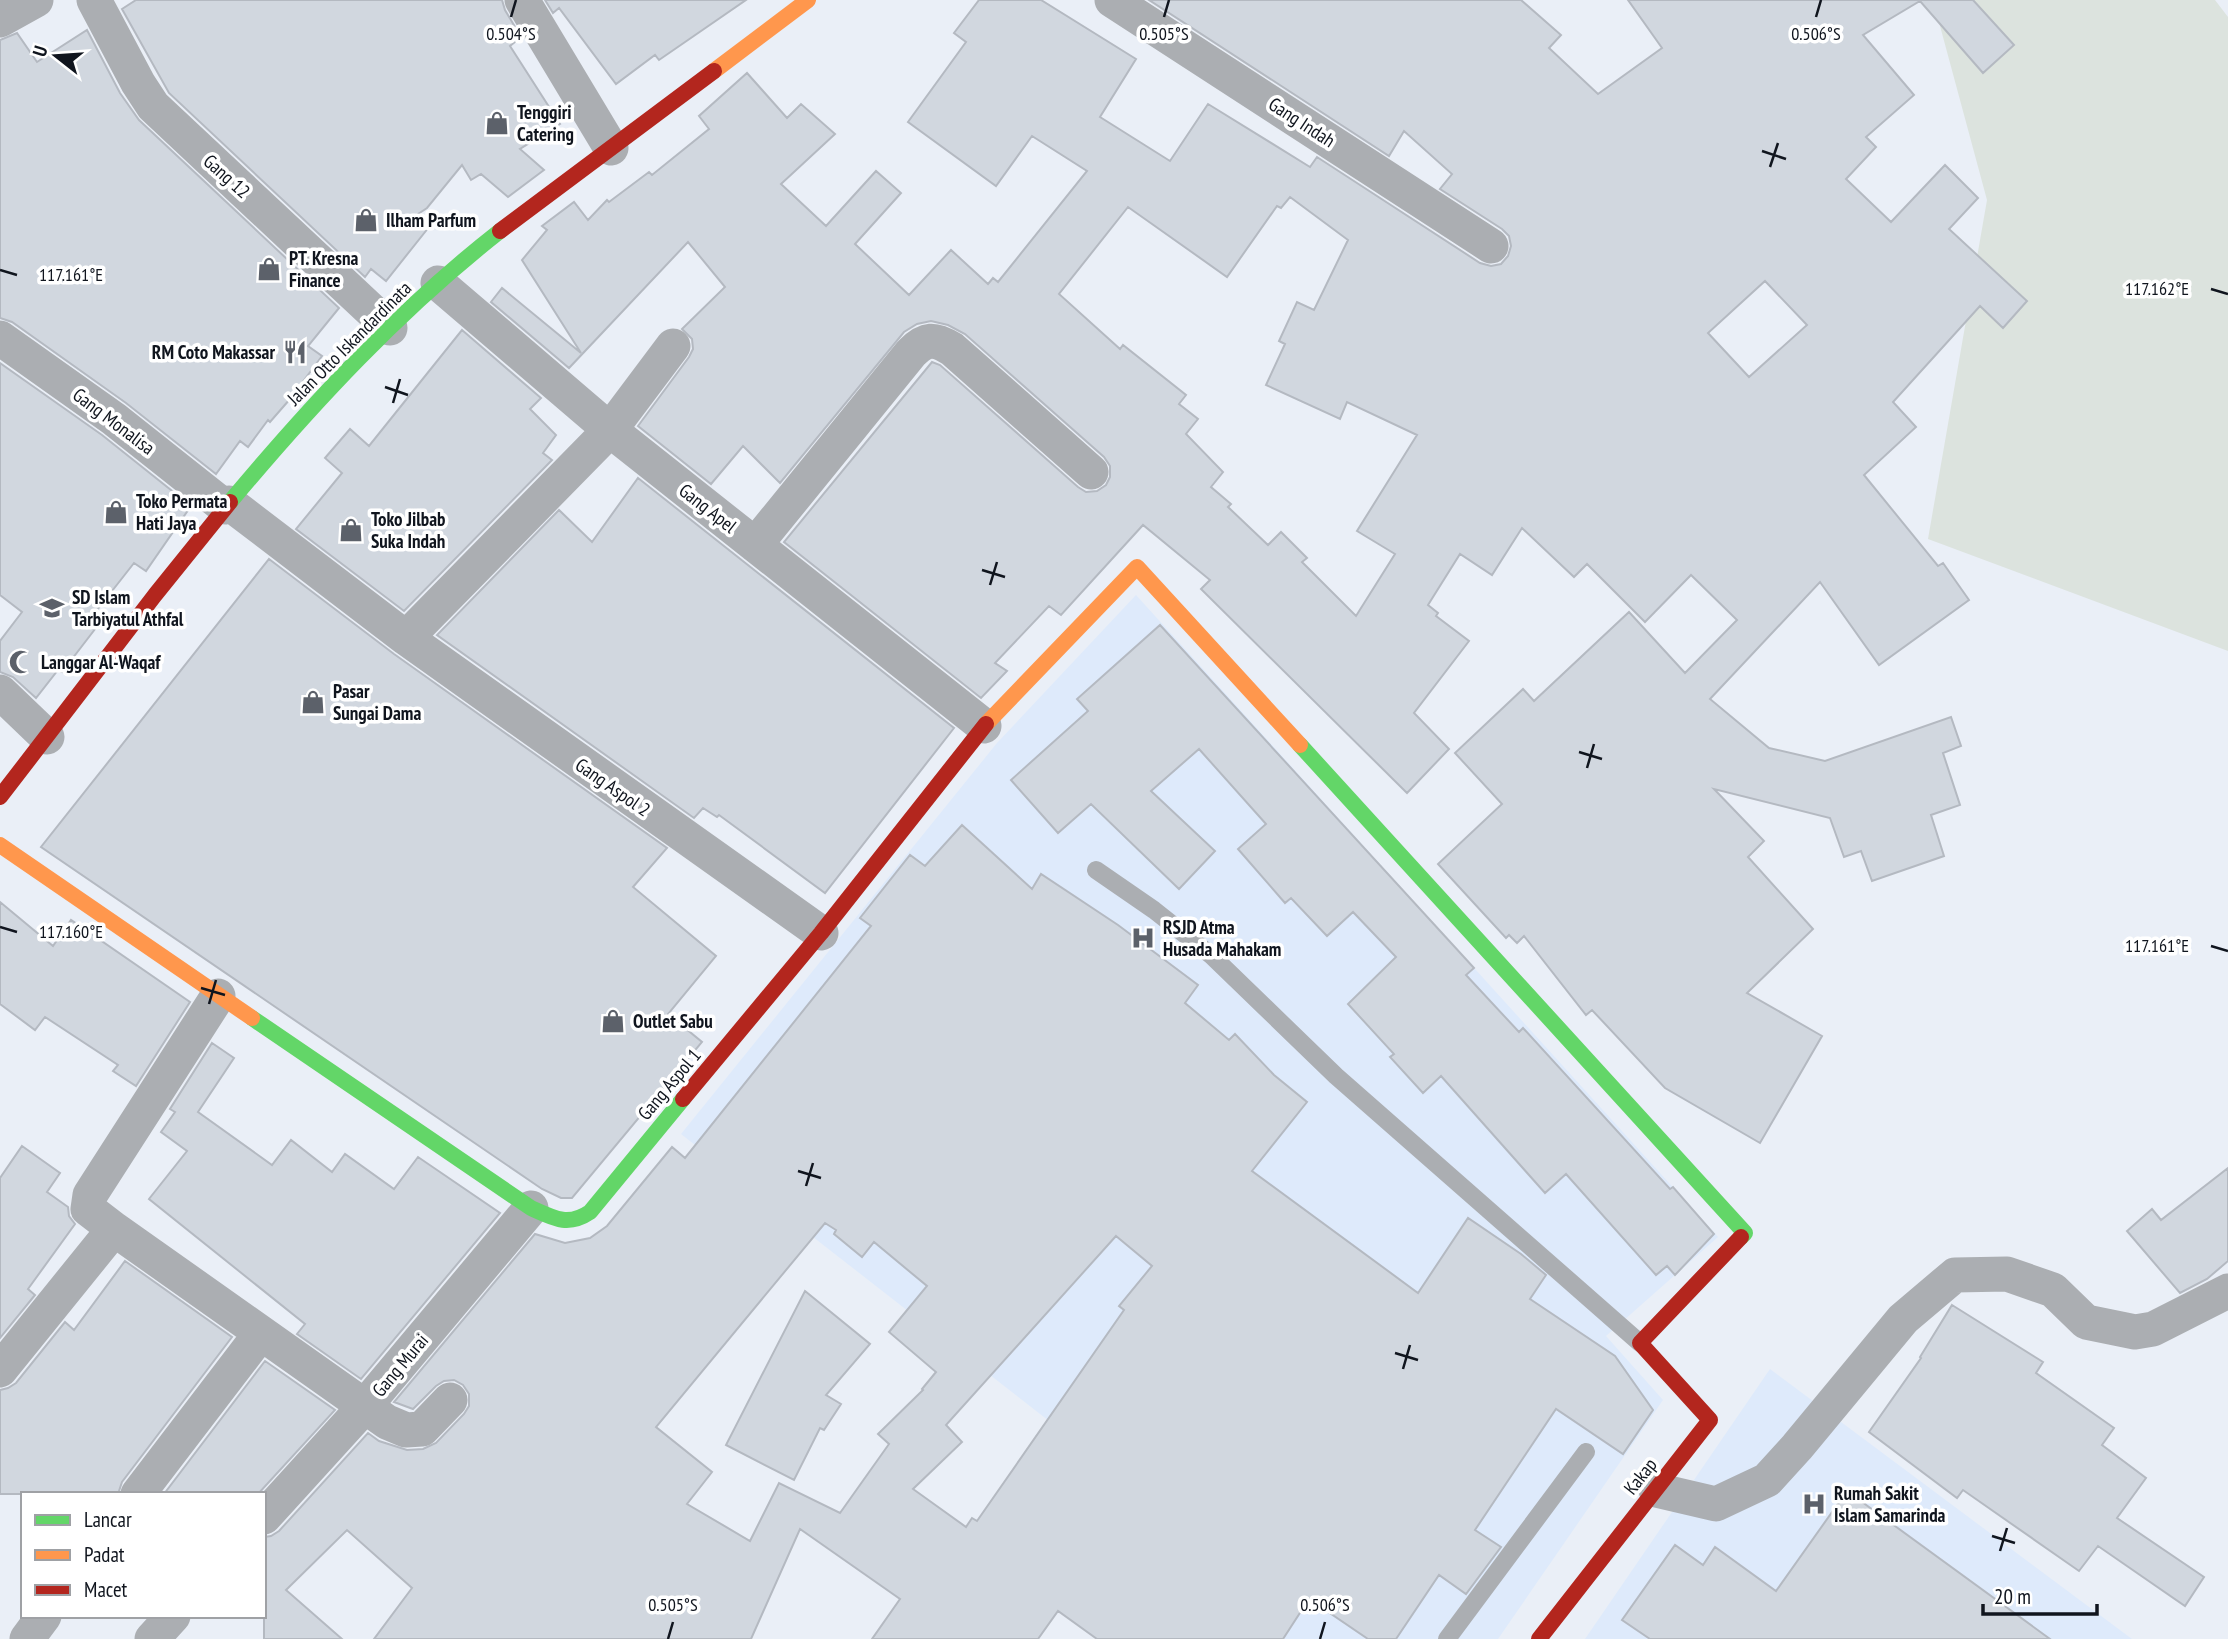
<svg xmlns="http://www.w3.org/2000/svg" width="2228" height="1639" viewBox="0 0 2228 1639" font-family="'PT Sans Narrow',sans-serif">
  <style>
    .built { fill: #deeafb }
    .green { fill: #dce3de }
    .building { fill: #d1d7df; stroke: #b4b9c1; stroke-width: 2; fill-rule: evenodd }
    .lines { fill: none; stroke-linecap: round; stroke-linejoin: round }
    .lane { stroke: #abaeb2; stroke-width: 18 }
    .street { stroke: #abaeb2; stroke-width: 35 }
    .fast { stroke: #63d668; stroke-width: 16 }
    .slow { stroke: #ff974d; stroke-width: 16 }
    .jam { stroke: #b3261e; stroke-width: 16 }
    .ticks { fill: none; stroke: #10151e; stroke-width: 2.5 }
    .labels { text-anchor: middle; stroke-width: 7; stroke-linejoin: round; paint-order: stroke }
    .poi-label { font-size: 19px; font-weight: bold; fill: #10151e; stroke: #fff; text-anchor: start }
    .street-label { font-size: 19px; fill: #10151e; stroke: #fff }
    .ticks-label { font-size: 18px; text-anchor: middle; fill: #10151e; stroke: #fff; stroke-width: 7; stroke-linejoin: round; paint-order: stroke }
  </style>
  <rect width="100%" height="100%" fill="#eaeff7"/>
  <path class="built" d="M 1136,595 L 1718,1237 L 1606,1336 L 1663,1400 L 1498,1639 L 1168,1639 L 1067,1435 L 681,1134 L 997,743 Z
    M 1770,1369 L 2132,1639 L 1585,1639 Z"/>
  <path class="green" d="M 1933,0 L 2215,0 L 2228,17 L 2228,651 L 1928,539 L 1987,200 Z"/>
  <path class="building" d="M 136,0 L 502,0 L 505,10 L 521,37 L 510,46 L 560,124 L 520,149 L 544,170 L 508,197 L 481,174 L 471,180 L 462,165 L 427,208 L 415,216 L 429,227 L 386,281 L 371,269 L 365,277 L 169,93 L 122,9 Z
    M 545,0 L 746,0 L 659,60 L 655,55 L 616,84 L 559,8 L 553,13 Z
    M 979,0 L 1041,0 L 1136,59 L 1100,117 L 1170,161 L 1208,104 L 1310,167 L 1317,157 L 1480,263 L 1491,266 L 1501,264 L 1508,256 L 1511,246 L 1509,236 L 1502,229 L 1440,189 L 1452,174 L 1404,131 L 1389,156 L 1149,0 L 1521,0 L 1561,35 L 1549,48 L 1598,94 L 1662,48 L 1628,0 L 1973,0 L 2014,45 L 1983,73 L 1920,1 L 1863,35 L 1914,95 L 1866,137 L 1876,147 L 1846,179 L 1891,222 L 1945,165 L 1978,198 L 1949,229 L 2027,301 L 2003,328 L 1980,306 L 1893,402 L 1916,427 L 1864,475 L 1938,566 L 1943,563 L 1969,600 L 1879,665 L 1820,582 L 1710,699 L 1769,748 L 1825,761 L 1951,717 L 1961,746 L 1943,753 L 1960,805 L 1931,815 L 1944,856 L 1872,881 L 1861,851 L 1844,857 L 1830,818 L 1714,789 L 1764,841 L 1748,857 L 1813,929 L 1747,993 L 1822,1036 L 1760,1143 L 1665,1088 L 1592,1010 L 1586,1015 L 1524,936 L 1517,943 L 1509,935 L 1506,938 L 1438,864 L 1502,804 L 1455,753 L 1523,689 L 1534,701 L 1629,612 L 1685,673 L 1737,620 L 1691,575 L 1645,622 L 1587,564 L 1574,577 L 1522,528 L 1492,575 L 1460,554 L 1428,605 L 1438,613 L 1436,616 L 1469,641 L 1414,713 L 1449,749 L 1407,793 L 1201,589 L 1210,580 L 1143,525 L 1061,615 L 1049,606 L 995,663 L 1007,671 L 981,698 L 784,542 L 932,362 L 940,365 L 1078,487 L 1086,492 L 1097,491 L 1106,485 L 1110,477 L 1110,466 L 1104,457 L 965,334 L 948,325 L 931,321 L 917,324 L 904,332 L 780,483 L 743,446 L 711,484 L 638,426 L 689,357 L 693,349 L 692,339 L 682,329 L 725,287 L 688,242 L 569,368 L 491,302 L 502,288 L 581,353 L 522,260 L 547,230 L 542,226 L 574,202 L 588,220 L 607,200 L 609,202 L 649,172 L 652,175 L 709,129 L 699,116 L 747,73 L 787,118 L 801,104 L 835,134 L 781,184 L 826,226 L 876,171 L 901,193 L 855,244 L 909,295 L 951,250 L 988,284 L 993,278 L 998,282 L 1087,171 L 1032,136 L 996,186 L 908,122 L 966,42 L 954,33 ZM 1290,197 L 1348,240 L 1314,310 L 1297,302 L 1279,341 L 1285,344 L 1266,385 L 1340,419 L 1347,402 L 1417,435 L 1357,531 L 1395,554 L 1356,616 L 1302,562 L 1307,558 L 1281,532 L 1268,545 L 1228,507 L 1231,504 L 1211,487 L 1223,472 L 1186,434 L 1198,419 L 1179,404 L 1186,395 L 1123,345 L 1120,349 L 1059,294 L 1128,207 L 1227,277 L 1277,206 L 1281,208 ZM 1765,281 L 1807,325 L 1749,377 L 1708,333 Z
    M 87,30 L 120,93 L 139,120 L 339,308 L 308,346 L 322,356 L 290,399 L 270,422 L 268,420 L 248,447 L 240,441 L 216,474 L 126,403 L 12,322 L 0,318 L 0,40 L 17,33 L 37,62 Z
    M 462,330 L 541,398 L 530,409 L 556,435 L 543,453 L 552,460 L 404,611 L 296,529 L 342,473 L 325,458 L 350,429 L 369,446 Z
    M 0,363 L 102,435 L 191,506 L 146,571 L 134,563 L 94,614 L 102,620 L 62,672 L 58,670 L 36,698 L 13,677 L 0,672 L 0,641 L 22,612 L 0,595 Z
    M 638,478 L 954,728 L 825,893 L 719,815 L 717,817 L 703,808 L 694,818 L 437,635 L 559,510 L 592,542 Z
    M 269,559 L 394,654 L 667,848 L 633,887 L 716,956 L 668,1014 L 702,1042 L 572,1198 L 561,1198 L 542,1189 L 41,847 Z
    M 1160,625 L 1474,968 L 1466,975 L 1519,1032 L 1523,1028 L 1670,1189 L 1673,1187 L 1714,1234 L 1675,1275 L 1667,1266 L 1656,1275 L 1566,1174 L 1545,1193 L 1441,1076 L 1423,1093 L 1390,1057 L 1394,1054 L 1348,1004 L 1396,957 L 1353,912 L 1327,936 L 1291,898 L 1285,903 L 1238,849 L 1266,824 L 1199,749 L 1151,791 L 1215,851 L 1179,889 L 1091,804 L 1058,833 L 1011,780 L 1088,711 L 1077,699 Z
    M 962,825 L 1032,889 L 1041,874 L 1118,925 L 1198,985 L 1185,1003 L 1229,1040 L 1235,1034 L 1274,1075 L 1307,1102 L 1252,1171 L 1418,1293 L 1468,1218 L 1521,1254 L 1546,1275 L 1530,1299 L 1615,1356 L 1653,1410 L 1623,1454 L 1556,1409 L 1475,1530 L 1501,1547 L 1466,1594 L 1439,1575 L 1396,1639 L 1368,1639 L 1309,1599 L 1283,1639 L 1097,1639 L 1058,1611 L 1038,1639 L 872,1639 L 900,1599 L 800,1529 L 751,1639 L 374,1639 L 412,1588 L 347,1530 L 286,1590 L 342,1639 L 264,1639 L 264,1537 L 271,1536 L 279,1531 L 368,1433 L 379,1441 L 407,1450 L 423,1449 L 436,1443 L 464,1414 L 469,1406 L 469,1394 L 463,1385 L 454,1380 L 444,1381 L 436,1386 L 413,1409 L 394,1402 L 535,1234 L 565,1243 L 590,1238 L 607,1226 L 672,1147 L 685,1158 L 871,926 L 860,918 L 910,855 L 925,866 ZM 825,1223 L 836,1230 L 834,1234 L 862,1257 L 874,1242 L 927,1286 L 889,1332 L 936,1372 L 922,1389 L 923,1390 L 878,1434 L 889,1444 L 840,1513 L 779,1483 L 750,1541 L 687,1504 L 712,1472 L 656,1427 ZM 1116,1236 L 1152,1266 L 1119,1306 L 1124,1310 L 977,1521 L 972,1518 L 966,1527 L 913,1489 L 962,1442 L 946,1425 Z
    M 0,902 L 53,946 L 71,920 L 190,1002 L 136,1086 L 113,1071 L 118,1065 L 45,1017 L 35,1030 L 0,1004 Z
    M 212,1043 L 234,1058 L 198,1112 L 272,1165 L 291,1140 L 332,1172 L 345,1154 L 394,1189 L 418,1157 L 500,1213 L 361,1379 L 297,1334 L 305,1324 L 149,1199 L 187,1151 L 161,1132 L 175,1112 L 170,1109 Z
    M 22,1146 L 60,1173 L 47,1192 L 68,1207 L 69,1216 L 75,1224 L 28,1289 L 35,1295 L 0,1338 L 0,1178 Z
    M 2228,1168 L 2228,1261 L 2207,1279 L 2180,1293 L 2127,1231 L 2152,1209 L 2161,1220 Z
    M 125,1261 L 232,1337 L 122,1482 L 118,1494 L 0,1494 L 0,1390 L 8,1388 L 16,1383 L 65,1322 L 74,1330 Z
    M 805,1291 L 870,1344 L 826,1395 L 841,1404 L 824,1430 L 820,1428 L 794,1480 L 726,1445 Z
    M 1952,1305 L 2043,1362 L 2036,1373 L 2114,1428 L 2102,1445 L 2146,1478 L 2117,1518 L 2204,1577 L 2185,1606 L 2098,1546 L 2079,1571 L 1963,1490 L 1957,1498 L 1869,1432 L 1921,1358 L 1920,1357 Z
    M 265,1361 L 335,1410 L 258,1494 L 164,1494 Z
    M 1847,1491 L 2050,1639 L 1650,1639 L 1622,1620 L 1675,1545 L 1703,1565 L 1715,1547 L 1776,1591 Z"/>
  <g class="lines">
    <path class="lane" d="M 1096,870 L 1154,910 L 1212,956 L 1336,1076 L 1640,1343
      M 1447,1639 L 1586,1452"/>
    <path class="street" d="M 94,0 L 138,83 L 153,106 L 390,328
      M 522,0 L 611,148
      M 1112,0 L 1491,246
      M 0,20 L 36,0
      M 438,283 L 610,430 L 984,726
      M 0,338 L 114,419 L 225,507
      M 229,503 L 406,638 L 821,933
      M 755,545 L 911,353 C 926,338 934,338 952,349 L 1091,472
      M 406,638 L 610,430 L 673,346
      M 0,692 L 47,737
      M 114,1229 L 387,1422 L 406,1430 L 422,1429 L 450,1400
      M 0,1370 L 114,1229 L 88,1209 L 90,1195 L 218,996
      M 1656,1490 L 1716,1504 L 1767,1480 L 1797,1447 L 1903,1319 L 1955,1275 L 2007,1274 L 2053,1290 L 2086,1322 L 2135,1332 L 2153,1329 L 2228,1291
      M 138,1494 L 261,1333
      M 264,1517 L 365,1406 L 531,1208
      M 27,1639 L 44,1616
      M 152,1639 L 173,1616"/>
    <path class="fast" d="M 230,502 C 312,404 399,310 500,231
      M 1300,745 L 1745,1233 L 1741,1237
      M 252,1018 L 531,1208 C 553,1218 568,1227 590,1212 L 683,1099"/>
    <path class="slow" d="M 714,71 L 808,0
      M 986,724 L 1137,567 L 1300,745
      M 0,845 L 252,1018"/>
    <path class="jam" d="M 500,231 L 714,71
      M 0,797 L 155,595 L 230,502
      M 683,1099 L 821,933 L 986,724
      M 1539,1639 L 1710,1420 L 1640,1343 L 1741,1237"/>
  </g>
  <path class="ticks" d="M 511,17 L 516,0M 1164,17 L 1169,0M 1816,17 L 1821,0M 1762,151 L 1786,159M 1770,167 L 1778,143M 0,270 L 17,275M 2211,289 L 2228,294M 385,387 L 408,395M 393,403 L 400,379M 982,570 L 1005,577M 990,585 L 997,562M 1579,752 L 1602,759M 1587,768 L 1594,744M 0,927 L 17,932M 2211,946 L 2228,951M 201,988 L 225,995M 209,1004 L 216,980M 798,1171 L 821,1178M 806,1186 L 813,1163M 1395,1353 L 1418,1360M 1403,1369 L 1410,1345M 1992,1536 L 2015,1543M 2000,1551 L 2007,1528M 668,1639 L 673,1622M 1320,1639 L 1325,1622"/>
  <defs>
    <g id="shop-bare" transform="scale(1.89)"><path d="M-5-2.5h2.3a2.7 3.5 0 0 1 5.4 0H5L5.5 6h-11ZM-1.5-2.5h3a1.5 2.3 0 0 0-3 0Z" fill="#5c616a" stroke="#fff" stroke-width="2.5" paint-order="stroke"/></g>
    <g id="restaurant-bare" transform="scale(1.89)"><path d="M-5-6h1v4h1v-4h1v4h1v-4h1v5L-1.5 .5V6h-2V.5L-5-1ZM5-6V6H3V1.5H1.5Q1.5-4 5-6Z" fill="#5c616a" stroke="#fff" stroke-width="2.5" paint-order="stroke"/></g>
    <g id="school-bare" transform="scale(1.89)"><path d="M0-5L7-2L0 1L-7-2ZM-4 1L0 2.5L4 1V4Q0 6-4 4Z" fill="#5c616a" stroke="#fff" stroke-width="2.5" paint-order="stroke"/></g>
    <g id="mosque-bare" transform="scale(1.89)"><path d="M3.5-4.9A6 6 0 1 0 3.5 4.9A5 5 0 1 1 3.5-4.9Z" fill="#5c616a" stroke="#fff" stroke-width="2.5" paint-order="stroke"/></g>
    <g id="hospital-bare" transform="scale(1.89)"><path d="M-5-5h3v3.5h4V-5h3V5h-3V1.5h-4V5h-3Z" fill="#5c616a" stroke="#fff" stroke-width="2.5" paint-order="stroke"/></g>
  </defs>
  <g fill-rule="evenodd">
    <use href="#shop-bare" x="497" y="123"/>
    <use href="#shop-bare" x="366" y="220"/>
    <use href="#shop-bare" x="269" y="269"/>
    <use href="#restaurant-bare" x="295" y="352"/>
    <use href="#shop-bare" x="116" y="512"/>
    <use href="#shop-bare" x="351" y="530"/>
    <use href="#school-bare" x="52" y="608"/>
    <use href="#mosque-bare" x="21" y="662"/>
    <use href="#shop-bare" x="313" y="702"/>
    <use href="#hospital-bare" x="1143" y="938"/>
    <use href="#shop-bare" x="613" y="1021"/>
    <use href="#hospital-bare" x="1814" y="1504"/>
  </g>
  <g class="labels">
    <g class="poi-label">
      <text x="517" y="119">Tenggiri<tspan x="517" dy="22">Catering</tspan></text>
      <text x="386" y="227">Ilham Parfum</text>
      <text x="289" y="265">PT. Kresna<tspan x="289" dy="22">Finance</tspan></text>
      <text x="275" y="359" text-anchor="end">RM Coto Makassar</text>
      <text x="136" y="508">Toko Permata<tspan x="136" dy="22">Hati Jaya</tspan></text>
      <text x="371" y="526">Toko Jilbab<tspan x="371" dy="22">Suka Indah</tspan></text>
      <text x="72" y="604">SD Islam<tspan x="72" dy="22">Tarbiyatul Athfal</tspan></text>
      <text x="41" y="669">Langgar Al-Waqaf</text>
      <text x="333" y="698">Pasar<tspan x="333" dy="22">Sungai Dama</tspan></text>
      <text x="1163" y="934">RSJD Atma<tspan x="1163" dy="22">Husada Mahakam</tspan></text>
      <text x="633" y="1028">Outlet Sabu</text>
      <text x="1834" y="1500">Rumah Sakit<tspan x="1834" dy="22">Islam Samarinda</tspan></text>
    </g>
    <g class="street-label">
      <text transform="translate(1302 122) rotate(33)" y="7">Gang Indah</text>
      <text transform="translate(227 176) rotate(42)" y="7">Gang 12</text>
      <text transform="translate(349 343) rotate(-45)" y="7">Jalan Otto Iskandardinata</text>
      <text transform="translate(114 421) rotate(37)" y="7">Gang Monalisa</text>
      <text transform="translate(708 508) rotate(38)" y="7">Gang Apel</text>
      <text transform="translate(613 787) rotate(35)" y="7">Gang Aspol 2</text>
      <text transform="translate(669 1084) rotate(-50)" y="7">Gang Aspol 1</text>
      <text transform="translate(400 1365) rotate(-50)" y="7">Gang Murai</text>
      <text transform="translate(1640 1476) rotate(-52)" y="7">Kakap</text>
    </g>
  </g>
  <g class="ticks-label">
    <text x="511" y="40">0.504°S</text>
    <text x="1164" y="40">0.505°S</text>
    <text x="1816" y="40">0.506°S</text>
    <text x="71" y="281">117.161°E</text>
    <text x="2157" y="295">117.162°E</text>
    <text x="71" y="938">117.160°E</text>
    <text x="2157" y="952">117.161°E</text>
    <text x="673" y="1611">0.505°S</text>
    <text x="1325" y="1611">0.506°S</text>
  </g>
  <rect x="21" y="1492" width="245" height="126" fill="#ffffff" stroke="#9fa1a5" stroke-width="2"/>
  <rect x="35" y="1515" width="35" height="10" fill="#63d668" stroke="#9fa1a5" stroke-width="2"/>
  <text x="84" y="1527" font-size="21" fill="#10151e">Lancar</text>
  <rect x="35" y="1550" width="35" height="10" fill="#ff974d" stroke="#9fa1a5" stroke-width="2"/>
  <text x="84" y="1562" font-size="21" fill="#10151e">Padat</text>
  <rect x="35" y="1585" width="35" height="10" fill="#b3261e" stroke="#9fa1a5" stroke-width="2"/>
  <text x="84" y="1597" font-size="21" fill="#10151e">Macet</text>
  <g transform="translate(56 56) rotate(287)" stroke="#ffffff" stroke-width="5" paint-order="stroke">
  <path d="M0-5L12 26L0 18L-12 26Z" fill="#10151e"/>
  <text y="-10" font-size="19" font-weight="bold" text-anchor="middle" fill="#10151e">U</text>
  </g>
  <path d="M1983 1604v10h114v-10" fill="none" stroke="#10151e" stroke-width="3.5"/>
  <text x="1994" y="1604" font-size="21" fill="#10151e" stroke="#ffffff" stroke-width="5" paint-order="stroke">20 m</text>
</svg>
